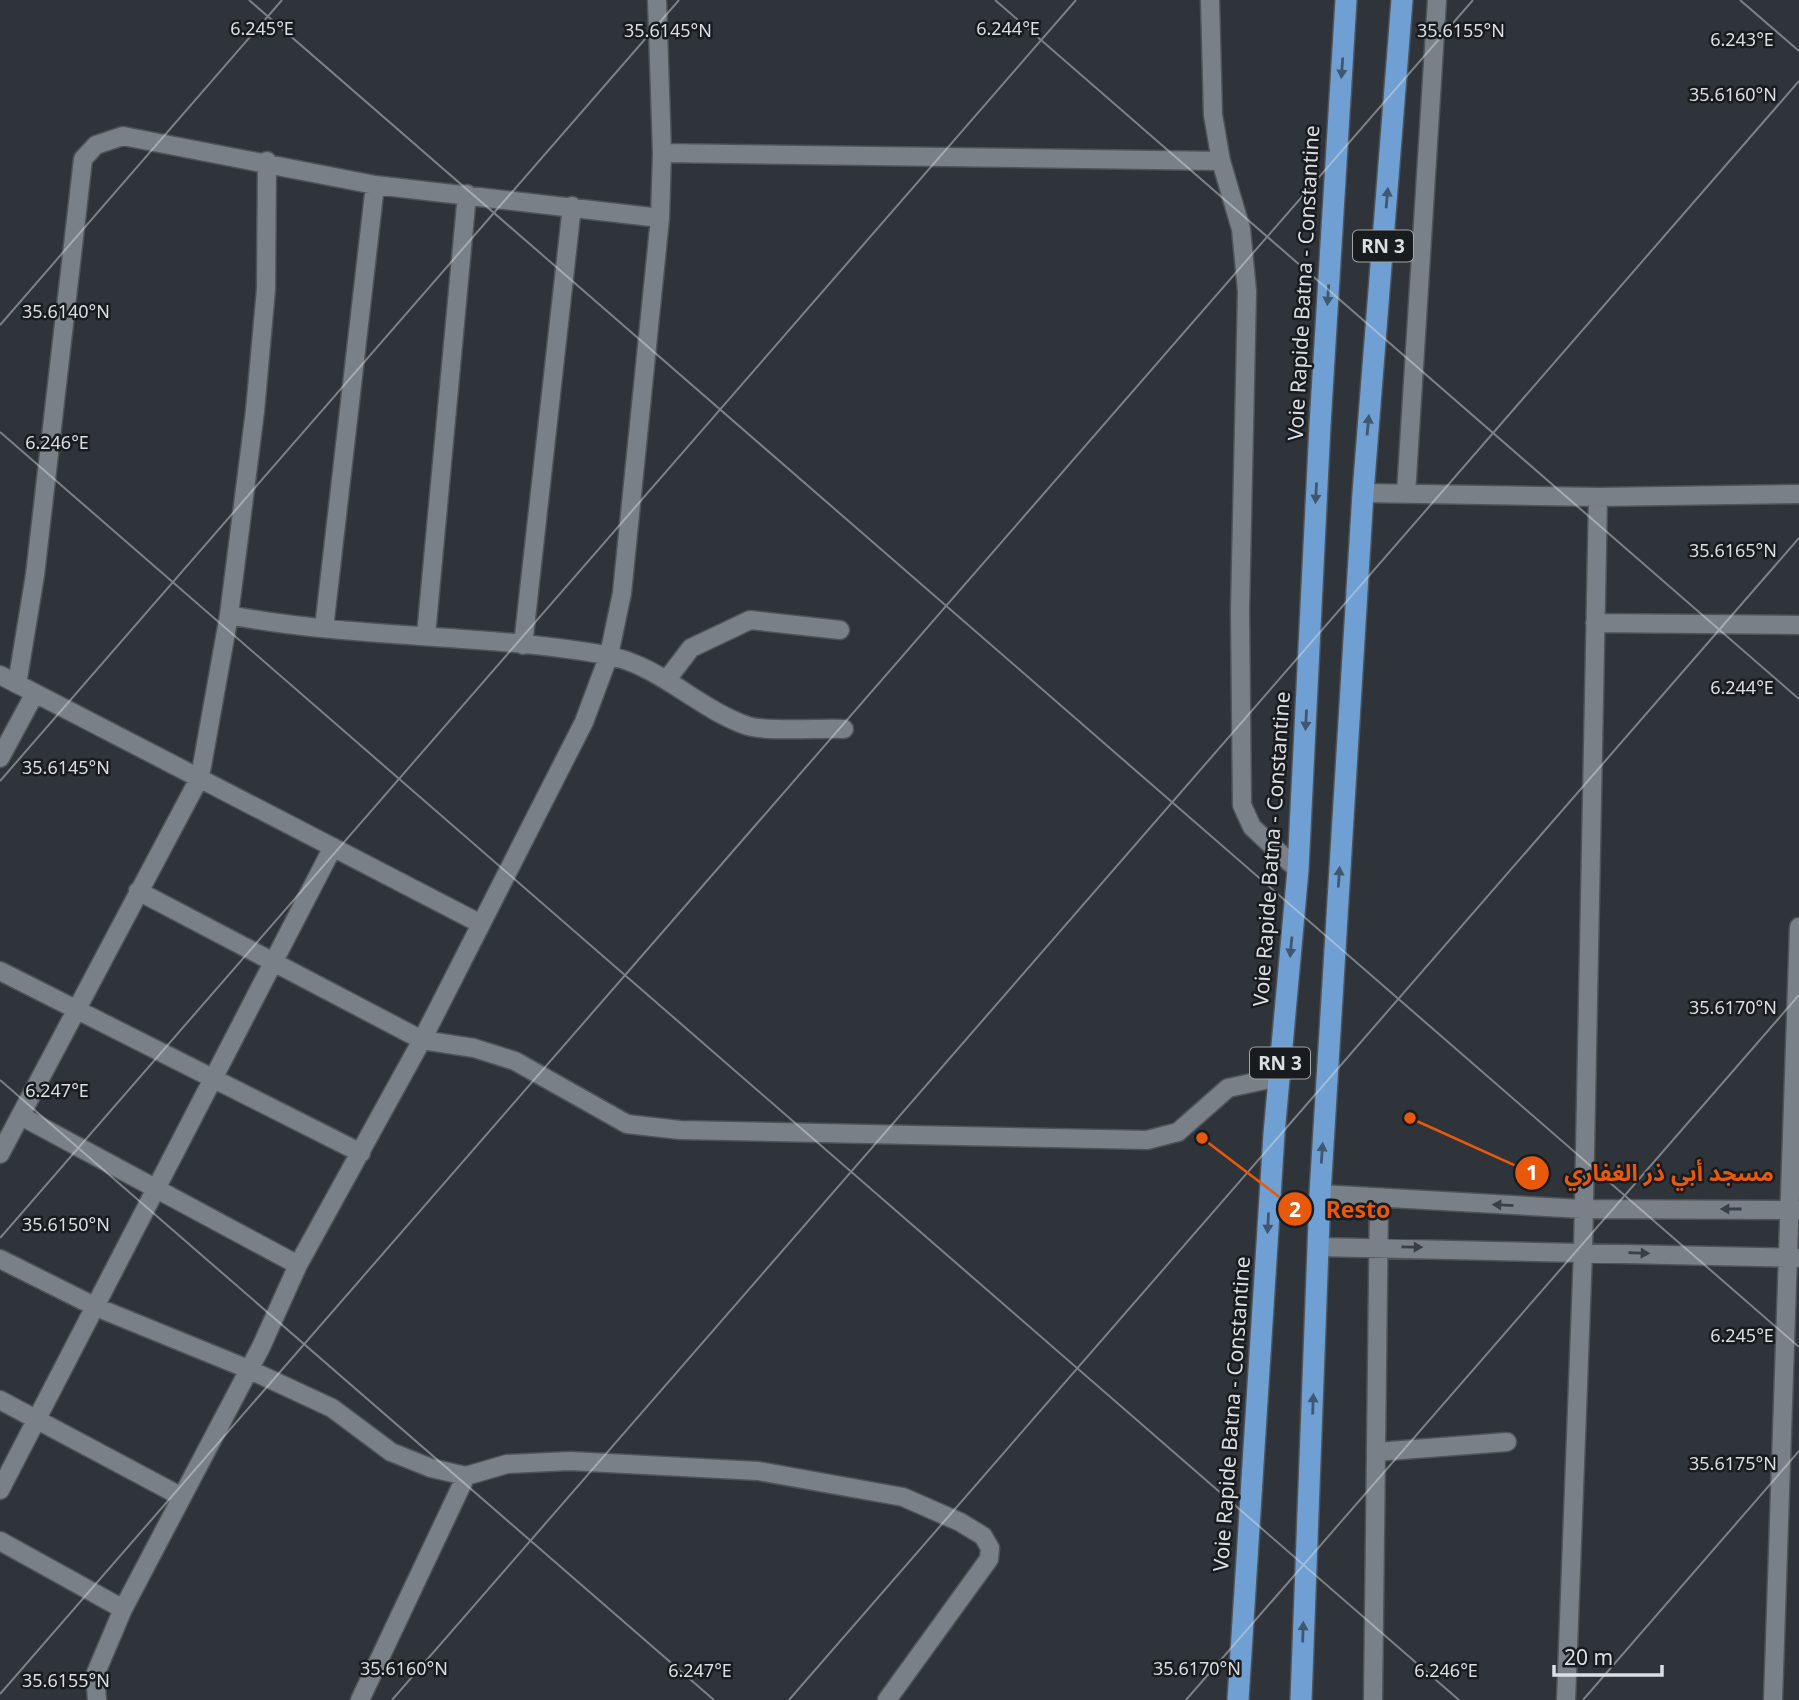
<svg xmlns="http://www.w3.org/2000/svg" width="1799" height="1700" viewBox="0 0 1799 1700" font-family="'Noto Sans','Noto Sans Arabic',sans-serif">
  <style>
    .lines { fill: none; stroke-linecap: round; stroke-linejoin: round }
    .lane-casing { stroke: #4e5358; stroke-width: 21 }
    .street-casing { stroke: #4e5358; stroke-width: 21 }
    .highway-casing { stroke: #4e5358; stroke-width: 24 }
    .lane { stroke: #798087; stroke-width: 18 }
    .street { stroke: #798087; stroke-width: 18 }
    .highway { stroke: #6f9fd3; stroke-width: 21 }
    .oneway { fill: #405770 }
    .oneway2 { fill: #3b3f43 }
    .ticks { fill: none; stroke: #dbdfe3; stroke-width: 2; stroke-opacity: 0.45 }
    .labels { text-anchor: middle; stroke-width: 5; stroke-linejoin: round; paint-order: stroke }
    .shield { fill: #191c1f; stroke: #a1a4a8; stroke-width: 2 }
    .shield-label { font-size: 19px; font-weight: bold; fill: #dbdfe3 }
    .street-label { font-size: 21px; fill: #dbdfe3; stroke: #191c1f }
    .ticks-label { font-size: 18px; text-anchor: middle; fill: #dbdfe3; stroke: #191c1f; stroke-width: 5; stroke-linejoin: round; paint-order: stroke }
    .leader { fill: none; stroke: #e8590c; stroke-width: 2.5 }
    .callout-dot { fill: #e8590c; stroke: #191c1f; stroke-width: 2.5 }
    .mark-label { font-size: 21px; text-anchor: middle; font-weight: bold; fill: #fff }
    .callout-label { font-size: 23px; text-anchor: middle; font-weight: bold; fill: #e8590c; stroke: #191c1f; stroke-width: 5; stroke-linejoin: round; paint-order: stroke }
  </style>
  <rect width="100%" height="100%" fill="#2f343b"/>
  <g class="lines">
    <g class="lane-casing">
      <path id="lane" d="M 1376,1452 L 1507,1442"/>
    </g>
    <g class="street-casing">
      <path id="street" d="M 657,0 L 662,153 L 1221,161
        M 1210,0 L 1213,115 L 1221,161 L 1241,229 L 1247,291 L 1240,611 L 1242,805 L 1252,827 L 1298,870
        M 267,161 L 266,289 L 255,411 L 229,615 C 353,639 481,633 606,655 C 660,665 696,708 748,726 C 767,732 820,728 844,729
        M 1363,493 L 1598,497 L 1799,494
        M 1406,494 L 1437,0
        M 1595,623 L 1799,625
        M 324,628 L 375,185
        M 426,635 L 467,194
        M 523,645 L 572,206
        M 0,675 L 481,924
        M 668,678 L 691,648 L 750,620 L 840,630
        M 17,684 L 35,575 L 83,159 L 96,145 L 123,136 L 375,185 L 660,218
        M 0,758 L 35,693
        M 138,891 L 422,1040 L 474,1048 L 515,1061 L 627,1124 L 680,1130 L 1147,1140 L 1178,1132 L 1228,1088 L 1279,1077
        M 0,971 L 361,1153
        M 21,1116 L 298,1265
        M 0,1154 L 200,777 L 229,615
        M 1320,1194 L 1582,1209 L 1799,1210
        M 1319,1247 L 1799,1258
        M 0,1259 L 96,1307 L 248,1369 L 332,1408 L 391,1452 L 431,1468 L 466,1476 L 507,1464 L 570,1461 L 758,1471 L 903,1497 L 960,1522 L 983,1536 L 990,1548 L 989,1559 L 887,1700
        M 0,1400 L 182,1497
        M 0,1490 L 333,847
        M 0,1541 L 123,1609
        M 97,1700 L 95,1675 L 123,1609 L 261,1347 L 298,1265 L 422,1040 L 584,722 L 609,655 L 622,593 L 660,218 L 662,153
        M 360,1700 L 466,1476
        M 1373,1700 L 1379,1198
        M 1566,1700 L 1583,1252 L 1598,497
        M 1773,1700 L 1799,927"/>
    </g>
    <g class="highway-casing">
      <path id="highway" d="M 1238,1700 L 1274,1134 L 1298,870 L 1320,425 L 1346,0
        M 1301,1700 L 1320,1194 L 1363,493 L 1402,0"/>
    </g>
    <use href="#lane" class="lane"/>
    <use href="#street" class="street"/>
    <use href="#highway" class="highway"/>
  </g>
  <defs><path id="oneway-solid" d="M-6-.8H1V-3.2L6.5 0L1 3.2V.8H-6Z" transform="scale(1.75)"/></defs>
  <g class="oneway">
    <use href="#oneway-solid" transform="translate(1342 68) rotate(94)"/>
    <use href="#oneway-solid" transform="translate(1387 198) rotate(-85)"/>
    <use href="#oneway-solid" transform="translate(1328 295) rotate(94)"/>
    <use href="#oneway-solid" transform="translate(1368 425) rotate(-85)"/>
    <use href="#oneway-solid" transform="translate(1316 493) rotate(93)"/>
    <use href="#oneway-solid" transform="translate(1306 720) rotate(93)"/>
    <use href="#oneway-solid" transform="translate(1339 877) rotate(-86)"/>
    <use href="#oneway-solid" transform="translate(1291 947) rotate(95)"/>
    <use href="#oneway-solid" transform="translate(1322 1153) rotate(-86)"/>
    <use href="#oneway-solid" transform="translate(1268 1223) rotate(93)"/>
    <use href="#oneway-solid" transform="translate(1313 1404) rotate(-88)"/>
    <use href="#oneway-solid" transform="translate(1303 1632) rotate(-88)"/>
  </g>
  <g class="oneway2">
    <use href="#oneway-solid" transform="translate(1503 1205) rotate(-177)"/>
    <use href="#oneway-solid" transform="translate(1731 1209) rotate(180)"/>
    <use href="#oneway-solid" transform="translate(1412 1247) rotate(1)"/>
    <use href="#oneway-solid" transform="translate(1639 1253) rotate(2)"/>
  </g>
  <path class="ticks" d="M 249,0 L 1799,1347M 995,0 L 1799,699M 1740,0 L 1799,51M 0,325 L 282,0M 0,432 L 1459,1700M 0,781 L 679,0M 0,1080 L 714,1700M 0,1238 L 1076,0M 0,1694 L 1473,0M 392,1700 L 1799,81M 789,1700 L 1799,538M 1186,1700 L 1799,995M 1583,1700 L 1799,1451"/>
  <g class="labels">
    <g class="shield">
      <rect x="1353" y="230.5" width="60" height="31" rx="5"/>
      <rect x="1250" y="1047.5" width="60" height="31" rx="5"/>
    </g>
    <g class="shield-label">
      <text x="1383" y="253">RN 3</text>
      <text x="1280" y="1070">RN 3</text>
    </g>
    <g class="street-label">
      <text transform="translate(1304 283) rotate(-87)" y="7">Voie Rapide Batna - Constantine</text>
      <text transform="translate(1272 849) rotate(-86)" y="7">Voie Rapide Batna - Constantine</text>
      <text transform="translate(1232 1414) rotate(-86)" y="7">Voie Rapide Batna - Constantine</text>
    </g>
  </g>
  <g class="ticks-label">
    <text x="262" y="35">6.245°E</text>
    <text x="1008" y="35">6.244°E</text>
    <text x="1461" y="37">35.6155°N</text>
    <text x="668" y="37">35.6145°N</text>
    <text x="1742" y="46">6.243°E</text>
    <text x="1733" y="101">35.6160°N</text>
    <text x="66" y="318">35.6140°N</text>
    <text x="57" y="449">6.246°E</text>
    <text x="1733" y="557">35.6165°N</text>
    <text x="1742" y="694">6.244°E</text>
    <text x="66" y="774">35.6145°N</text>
    <text x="1733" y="1014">35.6170°N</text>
    <text x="57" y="1097">6.247°E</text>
    <text x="66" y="1231">35.6150°N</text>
    <text x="1742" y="1342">6.245°E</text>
    <text x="1733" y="1470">35.6175°N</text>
    <text x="404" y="1675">35.6160°N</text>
    <text x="1197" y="1675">35.6170°N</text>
    <text x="700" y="1677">6.247°E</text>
    <text x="1446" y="1677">6.246°E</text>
    <text x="66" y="1687">35.6155°N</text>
  </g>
  <path class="leader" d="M1410 1118L1532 1173M1202 1138L1295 1209"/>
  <g class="callout-dot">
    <circle cx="1410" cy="1118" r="7"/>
    <circle cx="1202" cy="1138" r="7"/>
    <circle cx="1532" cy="1173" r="18"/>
    <circle cx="1295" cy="1209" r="18"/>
  </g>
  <g class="mark-label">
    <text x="1532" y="1180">1</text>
    <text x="1295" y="1217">2</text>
  </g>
  <g class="callout-label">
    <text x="1669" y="1181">مسجد أبي ذر الغفاري</text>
    <text x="1358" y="1218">Resto</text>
  </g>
  <path d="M1554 1665v10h108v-10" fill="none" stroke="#dbdfe3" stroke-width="3.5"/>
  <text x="1564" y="1665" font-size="21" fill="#dbdfe3" stroke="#191c1f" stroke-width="5" paint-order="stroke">20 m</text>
</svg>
